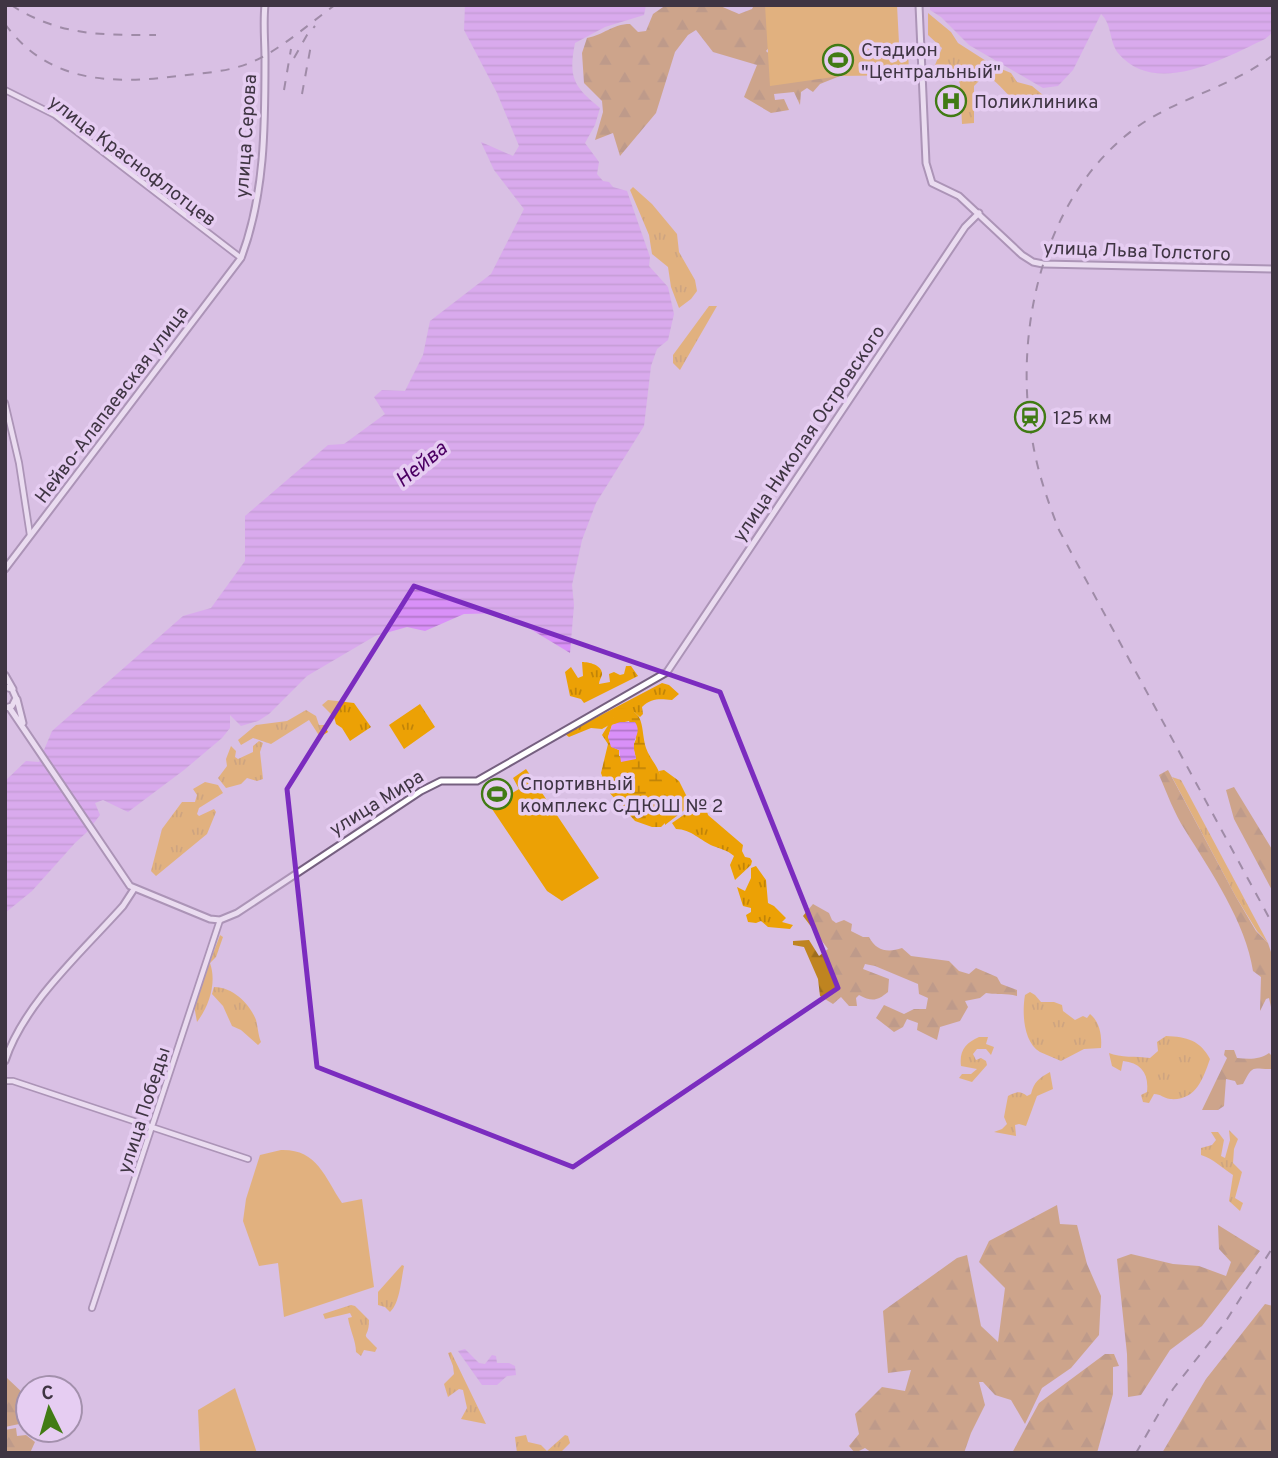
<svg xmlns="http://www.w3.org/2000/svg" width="1278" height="1458" viewBox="0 0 1278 1458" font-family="Overpass,sans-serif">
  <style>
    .grass { fill: url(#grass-tufts) }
    .forest { fill: url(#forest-firs) }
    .wetland { fill: url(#wetland-marsh); fill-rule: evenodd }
    .garden { fill: #eca105 }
    .water { fill: url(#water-rules) }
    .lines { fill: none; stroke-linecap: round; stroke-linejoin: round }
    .minor-casing { stroke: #766080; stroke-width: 8 }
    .major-casing { stroke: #766080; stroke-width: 9 }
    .minor { stroke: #fff; stroke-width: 4.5 }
    .major { stroke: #fff; stroke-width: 5 }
    .rail { stroke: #594c5e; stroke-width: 2; stroke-dasharray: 9 9; stroke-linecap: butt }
    .marked { fill: none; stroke: #7b2cbf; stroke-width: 5; stroke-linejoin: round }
    .labels { text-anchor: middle; stroke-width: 7; stroke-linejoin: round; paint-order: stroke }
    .poi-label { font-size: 19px; fill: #3f3543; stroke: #e6cdf2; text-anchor: start }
    .street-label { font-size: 19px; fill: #3f3543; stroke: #e6cdf2 }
    .water-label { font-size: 21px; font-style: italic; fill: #4c0063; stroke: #e6cdf2 }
  </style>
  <defs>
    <pattern id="grass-tufts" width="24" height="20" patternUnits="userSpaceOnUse" patternTransform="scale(1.75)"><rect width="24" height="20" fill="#eca105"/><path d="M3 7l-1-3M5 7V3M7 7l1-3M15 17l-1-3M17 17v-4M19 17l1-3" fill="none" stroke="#c18408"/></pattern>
    <pattern id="forest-firs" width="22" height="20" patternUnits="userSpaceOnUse" patternTransform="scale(1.75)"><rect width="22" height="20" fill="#bf8420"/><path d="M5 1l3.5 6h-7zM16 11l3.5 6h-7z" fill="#9d6d1e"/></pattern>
    <pattern id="wetland-marsh" width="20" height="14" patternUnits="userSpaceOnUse" patternTransform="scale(1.75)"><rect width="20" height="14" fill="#eca105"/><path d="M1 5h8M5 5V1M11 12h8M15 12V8" fill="none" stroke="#c18408"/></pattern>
    <pattern id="water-rules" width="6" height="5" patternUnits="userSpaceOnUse" patternTransform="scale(1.75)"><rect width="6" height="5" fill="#d990f8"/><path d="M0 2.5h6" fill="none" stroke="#b176ca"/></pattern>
  </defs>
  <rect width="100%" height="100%" fill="#d9c0e4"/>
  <path class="grass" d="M 928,13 L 951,32 L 958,43 L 994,66 L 1011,73 L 1017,82 L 1032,86 L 1049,100 L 1035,109 C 1009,102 1010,94 992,79 L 982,78 L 974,86 L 974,123 L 962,124 L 960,84 L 955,72 L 933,70 L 942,48 L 928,35 Z
    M 633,187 L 652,204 L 677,234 L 679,252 L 695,280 L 697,291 L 691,299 L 679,308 L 671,287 L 668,267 L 652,254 L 649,235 L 630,190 Z
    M 709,306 L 717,306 L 680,370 L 673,363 L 673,355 Z
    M 582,662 C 589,662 603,665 602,675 C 601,678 599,681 599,684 L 610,682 L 609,674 L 614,672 L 620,675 L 624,674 L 626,666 L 631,666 L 638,676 L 584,703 L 581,699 L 570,696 L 565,672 L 571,667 L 578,678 L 583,676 Z
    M 662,683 L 669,685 L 679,694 L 672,700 C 659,699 652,698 642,707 L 643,714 L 640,717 L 634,712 L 614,717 L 611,724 L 602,729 L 591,728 L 569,737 L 565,734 Z
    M 328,700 L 354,703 L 371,727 L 350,741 L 342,728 L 336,724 L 334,717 L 322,705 Z
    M 420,704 L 435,727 L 404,749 L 389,725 Z
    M 306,710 L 316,716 L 319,725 L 324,725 L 328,732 L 320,737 L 309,720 L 271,744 L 253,738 L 241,745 L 238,740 L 256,725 L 287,721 Z
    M 259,741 L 263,743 L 260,752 L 263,779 L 257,781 L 247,778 L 241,784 L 226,788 L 218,778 L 227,766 L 226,759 L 231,746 L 236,751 L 235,757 L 238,759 L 253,752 L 253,746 Z
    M 664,770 L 679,781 L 691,805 L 665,825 L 665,812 L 675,806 L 674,802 L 663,798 L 659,771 Z
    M 1172,777 L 1181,780 L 1268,943 L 1257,931 L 1236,897 Z
    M 205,782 L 218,785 L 223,793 L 199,808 L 197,814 L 199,816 L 214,809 L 216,812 L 207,834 L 156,876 L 151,871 L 162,829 L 182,802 L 195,802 L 197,795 L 193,789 Z
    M 704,801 L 708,815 L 743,845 L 742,851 L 745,857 L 750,858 L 752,861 L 751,865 L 735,880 L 730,865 L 734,856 C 727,850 721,849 713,846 C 701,841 691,829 676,829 L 672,823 Z
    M 756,866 L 766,880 L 768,903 L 774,906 L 786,918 L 782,922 L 793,925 L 790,929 L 768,927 L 761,921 L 756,923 L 748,922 L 746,915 L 751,912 L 751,908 L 743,906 L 737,887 L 745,891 L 751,878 L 751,868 Z
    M 220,935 L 223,937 L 216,957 L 210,963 C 217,983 209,1006 197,1022 L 194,1005 Z
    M 214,987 C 233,987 250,1004 256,1020 C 258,1027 258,1035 261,1042 L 258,1045 L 241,1030 L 232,1026 L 223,1006 L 212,994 Z
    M 1030,992 L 1035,995 L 1041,1002 L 1054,1002 L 1062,1005 L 1063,1011 L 1075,1020 L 1083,1016 L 1087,1018 L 1090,1014 C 1100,1022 1102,1036 1101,1048 L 1084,1049 L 1061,1061 C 1054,1058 1047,1055 1040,1052 C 1023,1042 1022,1012 1025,995 Z
    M 1166,1036 C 1187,1037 1200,1040 1210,1059 C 1203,1079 1196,1101 1170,1099 C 1163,1098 1161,1094 1154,1094 L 1149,1103 L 1143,1102 L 1141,1095 L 1147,1092 C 1149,1073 1141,1063 1123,1061 L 1121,1071 L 1112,1066 L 1109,1053 C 1120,1058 1137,1056 1150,1058 L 1158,1051 L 1157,1042 Z
    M 979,1037 L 988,1037 L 986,1044 L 994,1047 L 991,1055 L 986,1049 L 977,1049 L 973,1054 L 976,1060 L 981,1058 L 986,1061 L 987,1065 L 972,1082 L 959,1078 L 962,1074 L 971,1074 L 977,1069 L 961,1066 C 959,1050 966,1043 979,1037 Z
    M 1050,1072 L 1053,1089 L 1037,1096 L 1026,1126 L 1019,1124 L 1015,1125 L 1016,1136 L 994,1132 L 1002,1129 L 1007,1124 L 1004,1117 L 1008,1096 C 1016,1092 1020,1090 1027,1096 L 1031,1094 C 1034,1082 1039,1078 1050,1072 Z
    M 1229,1130 L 1238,1139 L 1234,1149 L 1233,1163 L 1242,1172 L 1235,1198 L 1243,1203 L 1240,1211 L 1229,1201 L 1233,1175 C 1222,1168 1214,1159 1201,1155 L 1201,1148 L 1212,1145 L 1216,1140 L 1211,1132 L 1218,1132 L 1224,1140 L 1221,1156 L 1225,1158 L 1230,1140 Z
    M 402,1265 L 404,1266 C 401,1280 400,1303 390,1312 L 385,1307 L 378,1305 L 378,1292 Z
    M 351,1305 L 355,1306 L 369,1320 C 369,1342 358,1329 377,1348 L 375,1352 L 364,1350 L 361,1356 L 356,1352 C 356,1341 350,1330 348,1318 L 352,1317 L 350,1313 L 325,1319 L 323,1314 Z
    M 451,1352 L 486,1424 L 461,1419 L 467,1408 L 463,1390 L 459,1389 L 448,1397 L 444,1384 L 454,1374 L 453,1366 L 448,1353 Z
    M 526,1435 L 528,1442 L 541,1445 L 547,1451 L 565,1435 L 568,1436 L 570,1443 L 560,1453 L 517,1453 L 515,1437 Z"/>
  <path class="forest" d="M 666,5 L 718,5 L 739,14 L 752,9 L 754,5 L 769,5 L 771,45 L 766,51 L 774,58 L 840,76 L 820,84 L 813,92 L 807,88 L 801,92 L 800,105 L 794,92 L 774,94 L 775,100 L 784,99 L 789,110 L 771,113 L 744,97 L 757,65 L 713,52 L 696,30 L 688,35 L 675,52 L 656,113 L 620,156 L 613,133 L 595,140 L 603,112 L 602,101 L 584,83 L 582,53 L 587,38 C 604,35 612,24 630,24 L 638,32 L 646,31 L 653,14 Z
    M 1168,770 L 1236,897 L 1256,931 L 1268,943 L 1273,958 L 1273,1016 L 1269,998 L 1266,999 L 1260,1011 L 1261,977 L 1253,971 C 1246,923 1210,870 1185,830 C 1174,813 1167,793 1159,775 Z
    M 1234,787 L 1273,851 L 1273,892 L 1234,819 L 1226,790 Z
    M 813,904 L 829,913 L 832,920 L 836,923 L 844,920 L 852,924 L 851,931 L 863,937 L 869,937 C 876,951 888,953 902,948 L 911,956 L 949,961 L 959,971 L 969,974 L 976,968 L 997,977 L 1001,984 L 1017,990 L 1017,996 C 1006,993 997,995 986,993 L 980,998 L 965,1001 L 968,1007 L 960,1021 L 940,1027 L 937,1040 L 917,1030 L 918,1023 L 907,1019 L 903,1027 L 894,1032 L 876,1018 L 884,1005 L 904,1014 L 914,1009 L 926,1009 L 928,998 L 919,994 L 918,984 L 875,966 L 865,964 L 863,969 L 889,979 L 888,992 C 877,1001 872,1002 859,995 L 856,998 L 857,1006 L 849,1006 L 841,997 L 833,1004 L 820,996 L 818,979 L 804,947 L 793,945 L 793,941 L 809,940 L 819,956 L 828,949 L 803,916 Z
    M 1225,1050 L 1234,1050 L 1237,1058 C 1248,1059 1260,1060 1269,1053 L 1273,1057 L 1273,1069 C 1253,1070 1254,1062 1243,1084 L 1237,1085 L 1235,1081 L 1226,1079 L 1224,1106 L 1218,1110 L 1202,1110 L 1227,1058 L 1224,1055 Z
    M 1057,1205 L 1060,1224 L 1077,1225 L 1087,1264 L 1101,1296 L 1099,1335 L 1071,1368 L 1042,1388 L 1025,1424 L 1011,1400 L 995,1395 L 983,1382 L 979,1382 L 985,1405 L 971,1433 L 964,1453 L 872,1453 L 865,1448 L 855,1453 L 849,1446 L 859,1434 L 855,1414 L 882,1387 L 905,1391 L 911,1370 L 888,1373 L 883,1311 L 957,1258 L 967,1255 L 981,1326 L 998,1342 L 1005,1288 L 979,1262 L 989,1241 Z
    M 1218,1225 L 1260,1251 L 1202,1326 L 1170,1350 L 1141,1395 L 1128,1397 L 1127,1354 L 1117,1259 L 1131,1254 L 1173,1264 L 1199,1266 L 1226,1276 L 1231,1262 L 1219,1249 Z
    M 1265,1304 L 1273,1306 L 1273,1453 L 1162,1453 L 1206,1379 Z
    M 1105,1354 L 1114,1354 L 1119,1366 L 1113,1367 L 1113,1394 L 1097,1453 L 1012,1453 L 1039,1403 Z
    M 7,1378 L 25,1395 L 28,1418 L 24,1423 L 5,1427 Z
    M 16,1428 L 17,1436 L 26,1435 L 35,1442 L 30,1453 L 5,1453 L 5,1430 Z"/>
  <path class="wetland" d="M 619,708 C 647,709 640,729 646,748 C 649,757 656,764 659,772 C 665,784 665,807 667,821 L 661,827 L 652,827 L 635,821 L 607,790 L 601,773 L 608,744 L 602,735 ZM 629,721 L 636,739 L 633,746 L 636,759 L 619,756 L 619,750 L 612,747 L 608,737 L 612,725 Z"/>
  <path class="garden" d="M 765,5 L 897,5 L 899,43 L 902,46 L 908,46 L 909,75 L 840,76 L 770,86 Z
    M 526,769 L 599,878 L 562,901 L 547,891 L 490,806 L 519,789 L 513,778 Z
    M 281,1150 C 317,1149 324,1176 342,1203 L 362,1199 L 374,1287 L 284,1317 L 278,1263 L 259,1266 L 243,1221 L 246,1199 L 260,1155 Z
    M 235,1388 L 257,1453 L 200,1453 L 198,1410 Z"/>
  <path class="water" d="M 465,5 L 646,5 L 644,15 L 605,27 L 575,43 C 568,78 574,87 600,108 L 595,125 L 585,143 L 599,162 L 597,174 L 603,181 L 609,182 L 613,187 L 627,191 L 650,257 L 649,266 L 668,287 L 674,314 L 668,340 L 657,349 L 651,366 L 644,426 L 596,503 L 582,540 L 572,585 L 574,605 L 570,653 L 504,613 L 464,614 L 425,631 L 407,627 L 375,636 L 307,676 L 269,714 L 258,721 L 241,726 L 230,715 L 230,728 L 222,738 L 184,770 L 128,812 L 103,800 L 95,803 L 100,815 L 87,832 L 75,843 L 32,891 L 5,913 L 5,781 L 26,761 L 39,762 L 52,731 L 183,616 L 211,608 L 245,561 L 245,516 L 328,445 L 344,444 L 385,414 L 374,397 L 382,390 L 405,391 L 423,355 L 430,321 L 491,274 L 524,209 L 494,170 L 481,142 L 513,156 L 519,146 L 497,93 L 464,30 Z
    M 930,5 L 1273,5 L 1273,32 L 1265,39 C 1224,58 1156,98 1118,53 C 1109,41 1112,24 1101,14 L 1073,70 L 1058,86 L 1043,88 L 969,45 L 941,17 L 930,10 Z
    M 620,722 L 635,722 C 642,733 633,737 634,748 C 634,752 636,756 636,759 L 621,762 L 619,750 L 611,747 L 608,737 L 612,725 Z
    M 465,1349 L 479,1363 L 485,1364 L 492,1355 L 496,1356 L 497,1363 L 509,1363 L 515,1366 L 516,1375 L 507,1376 L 497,1385 L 482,1385 L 458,1351 Z"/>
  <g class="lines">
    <g class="minor-casing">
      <path id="minor" d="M 5,90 L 55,115 L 241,258
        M 5,403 L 19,463 L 30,535
        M 5,1081 L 13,1081 L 248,1159
        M 92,1308 L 220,920"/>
    </g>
    <g class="major-casing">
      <path id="major" d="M 919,5 L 926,163 L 932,183 L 959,196 L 1022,255 L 1033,262 L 1043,264 L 1273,269
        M 5,569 L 241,258 C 265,195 265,126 265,60 C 265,41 263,23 265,5
        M 5,675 L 13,689
        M 5,687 L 12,689 L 16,698 L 12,706 L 5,708
        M 17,699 L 23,723
        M 9,707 L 130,886 L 210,919 L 220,920 L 237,913 L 421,791 L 441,781 L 477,781 L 667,672 L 965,227 L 979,213
        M 5,1061 C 24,1003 82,952 123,906 L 134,889"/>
    </g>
    <use href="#minor" class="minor"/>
    <use href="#major" class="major"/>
    <path class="rail" d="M 11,5 C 60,36 100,35 156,35
      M 5,24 C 49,84 112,84 179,76 C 203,73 229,72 252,62 C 280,50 310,23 335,5
      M 1273,55 C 1233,87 1179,97 1137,127 C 1042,195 1012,334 1033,444 C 1038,473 1048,502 1059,530 L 1273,925
      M 294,58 L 307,35 L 315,26
      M 284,90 L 291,49
      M 302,94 L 311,45
      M 1136,1453 L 1173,1389 L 1224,1324 L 1273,1247"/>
  </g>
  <path d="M0 0H1278V1458H0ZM 414,586 L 720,692 L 838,988 L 573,1167 L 317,1067 L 287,789 Z" fill="#d9c0e4" fill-opacity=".55" fill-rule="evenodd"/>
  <path class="marked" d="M 414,586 L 720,692 L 838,988 L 573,1167 L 317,1067 L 287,789 Z"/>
  <defs>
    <g id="stadium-ring" transform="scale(1.575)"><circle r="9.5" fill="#e6cdf2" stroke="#417b14" stroke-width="1.5"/><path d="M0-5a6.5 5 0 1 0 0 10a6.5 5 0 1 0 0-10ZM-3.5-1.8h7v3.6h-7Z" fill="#417b14"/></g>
    <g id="hospital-ring" transform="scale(1.575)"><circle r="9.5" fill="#e6cdf2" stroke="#417b14" stroke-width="1.5"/><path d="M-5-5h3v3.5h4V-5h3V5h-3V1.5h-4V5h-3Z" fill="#417b14"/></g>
    <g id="station-ring" transform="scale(1.575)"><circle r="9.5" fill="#e6cdf2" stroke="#417b14" stroke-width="1.5"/><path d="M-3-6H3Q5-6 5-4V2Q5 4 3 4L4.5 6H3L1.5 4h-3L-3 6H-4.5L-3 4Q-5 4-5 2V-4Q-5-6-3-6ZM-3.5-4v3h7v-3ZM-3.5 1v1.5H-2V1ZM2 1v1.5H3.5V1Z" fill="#417b14"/></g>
  </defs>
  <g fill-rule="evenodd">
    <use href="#stadium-ring" x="838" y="60"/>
    <use href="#hospital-ring" x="951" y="101"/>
    <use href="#station-ring" x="1030" y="417"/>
    <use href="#stadium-ring" x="497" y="794"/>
  </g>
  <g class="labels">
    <g class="poi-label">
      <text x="861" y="56">Стадион<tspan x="861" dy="22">"Центральный"</tspan></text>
      <text x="974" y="108">Поликлиника</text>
      <text x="1053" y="424">125 км</text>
      <text x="520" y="790">Спортивный<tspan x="520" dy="22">комплекс СДЮШ № 2</tspan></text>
    </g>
    <g class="street-label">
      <text transform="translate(245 136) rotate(-86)" y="7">улица Серова</text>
      <text transform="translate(133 160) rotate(37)" y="7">улица Краснофлотцев</text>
      <text transform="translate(1137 250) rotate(2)" y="7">улица Льва Толстого</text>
      <text transform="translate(111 404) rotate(-53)" y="7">Нейво-Алапаевская улица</text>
      <text transform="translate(808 433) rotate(-56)" y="7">улица Николая Островского</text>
      <text transform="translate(376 802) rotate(-32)" y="7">улица Мира</text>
      <text transform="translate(143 1110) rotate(-72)" y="7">улица Победы</text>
    </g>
    <g class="water-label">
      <text transform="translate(421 464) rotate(-39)" y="7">Нейва</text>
    </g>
  </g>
  <rect width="1278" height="1458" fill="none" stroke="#3f3543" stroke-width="14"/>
  <g transform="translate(49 1409) rotate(355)"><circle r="33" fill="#e6cdf2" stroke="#a390ac" stroke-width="2"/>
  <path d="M0-5L12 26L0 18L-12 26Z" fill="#417b14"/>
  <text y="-10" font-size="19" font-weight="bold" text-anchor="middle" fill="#3f3543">С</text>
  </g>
</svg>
